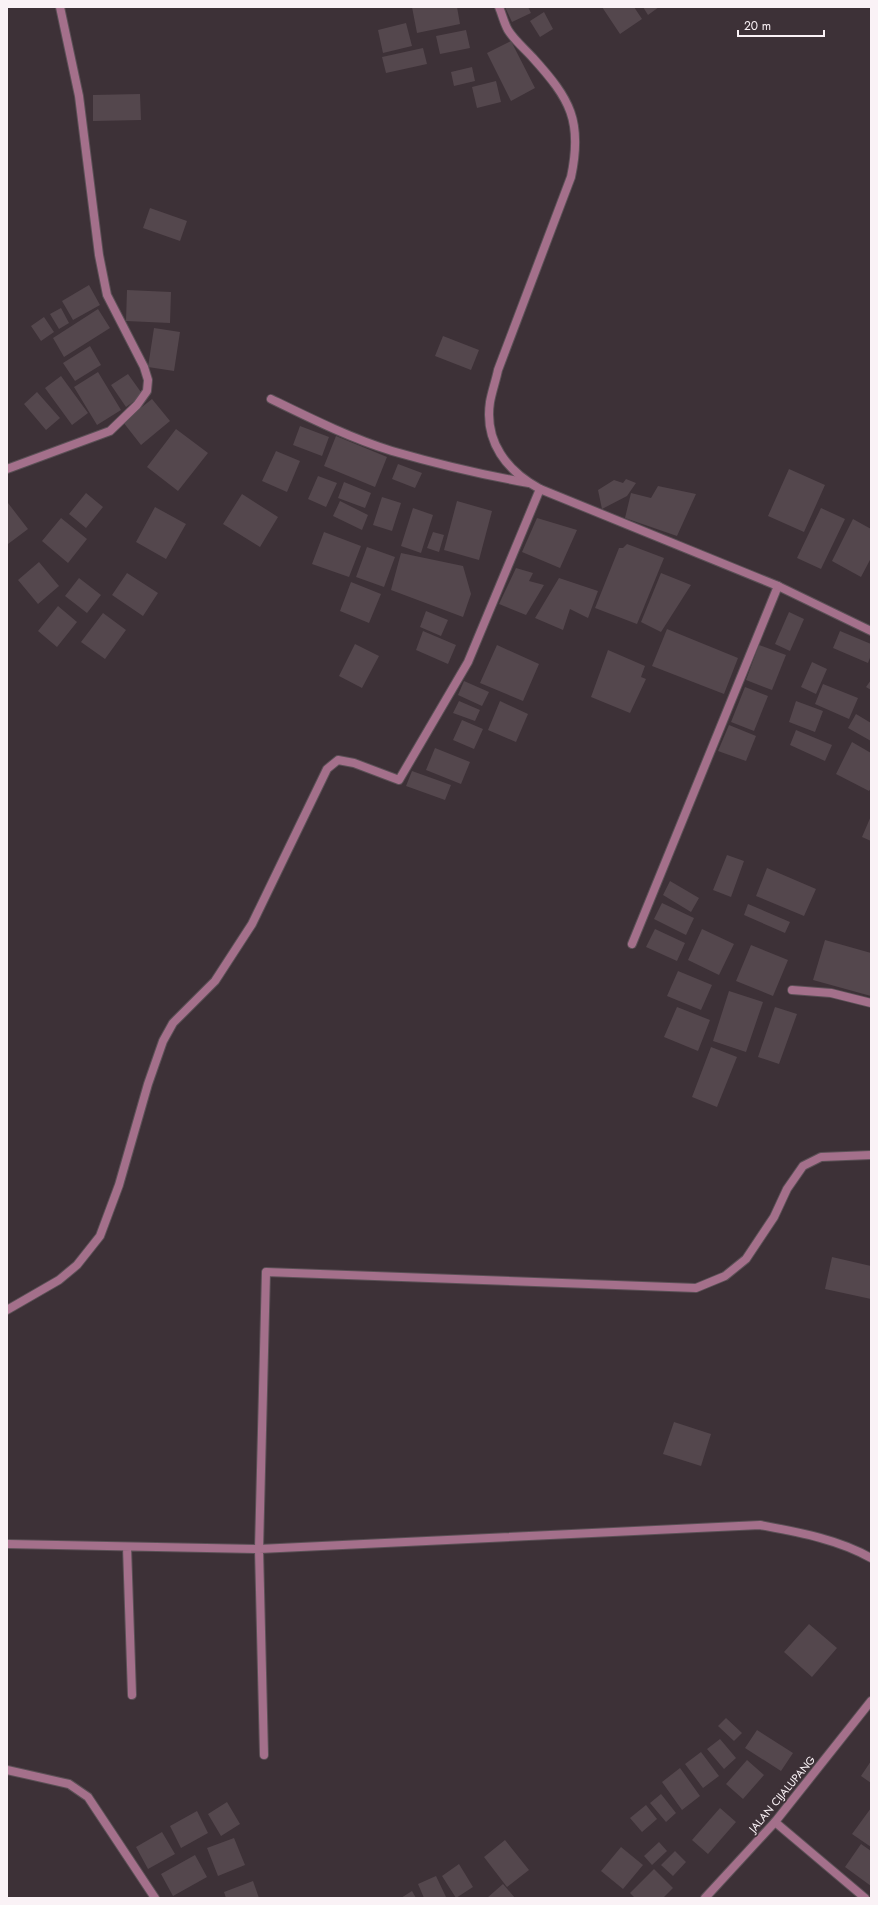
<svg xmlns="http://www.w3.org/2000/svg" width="878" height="1905" viewBox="0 0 878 1905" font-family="Jost,sans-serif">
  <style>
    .building { fill: #54474d }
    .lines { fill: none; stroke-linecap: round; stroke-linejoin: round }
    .minor-casing { stroke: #5b5056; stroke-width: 10 }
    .tertiary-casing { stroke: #5b5056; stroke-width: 10 }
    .minor { stroke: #a4708b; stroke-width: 8 }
    .tertiary { stroke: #a4708b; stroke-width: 8 }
    .labels { text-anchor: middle; stroke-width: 3.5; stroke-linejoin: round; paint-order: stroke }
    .street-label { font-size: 11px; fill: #faf2f6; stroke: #3d3137 }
  </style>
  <rect width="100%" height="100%" fill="#3d3137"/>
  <path class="building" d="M 412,7 L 457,7 L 460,24 L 417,33 Z
    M 505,7 L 528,7 L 531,13 L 512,22 Z
    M 602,7 L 634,7 L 642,19 L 620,34 Z
    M 643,7 L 659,7 L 648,15 Z
    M 544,12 L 553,29 L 540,37 L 530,21 Z
    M 406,23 L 412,46 L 383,53 L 378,30 Z
    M 466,30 L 470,48 L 440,54 L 436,36 Z
    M 511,41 L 535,88 L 511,101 L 487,53 Z
    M 423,48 L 427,64 L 386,73 L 382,57 Z
    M 472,67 L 475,81 L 454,86 L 451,72 Z
    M 496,81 L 501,102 L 477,108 L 472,87 Z
    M 140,94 L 141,120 L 93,121 L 93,95 Z
    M 150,208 L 187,221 L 180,241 L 143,228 Z
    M 89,285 L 100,305 L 73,320 L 62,301 Z
    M 127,290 L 171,292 L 170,323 L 126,321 Z
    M 61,308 L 69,323 L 59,329 L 50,314 Z
    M 98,309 L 110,328 L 64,357 L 53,338 Z
    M 44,317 L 54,332 L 41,341 L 31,326 Z
    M 154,328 L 180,332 L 174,371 L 148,367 Z
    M 443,336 L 479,350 L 471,370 L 435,356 Z
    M 90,346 L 101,365 L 75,381 L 63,363 Z
    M 98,372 L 121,410 L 97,425 L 74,387 Z
    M 128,374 L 143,395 L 126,407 L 111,385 Z
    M 61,376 L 88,413 L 72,425 L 45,388 Z
    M 37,392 L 60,418 L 46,430 L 24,404 Z
    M 152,399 L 170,421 L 141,445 L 123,422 Z
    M 300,426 L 329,437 L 322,456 L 293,445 Z
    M 176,429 L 208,453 L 178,491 L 147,467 Z
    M 336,436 L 387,457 L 375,487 L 324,466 Z
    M 276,451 L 300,461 L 287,492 L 262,481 Z
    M 398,464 L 422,473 L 415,488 L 392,479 Z
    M 789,469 L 825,485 L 804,532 L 768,516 Z
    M 318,476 L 337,483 L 326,507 L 308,499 Z
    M 626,479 L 636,483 L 627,496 L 602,509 L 598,490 L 614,480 L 623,483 Z
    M 344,482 L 371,493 L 365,508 L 338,498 Z
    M 658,486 L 696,494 L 677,536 L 625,518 L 631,493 L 651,498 Z
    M 86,493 L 103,507 L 86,528 L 69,514 Z
    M 242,494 L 278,517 L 260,547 L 223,524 Z
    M 382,497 L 401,503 L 392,531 L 373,525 Z
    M 340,501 L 368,515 L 362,530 L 333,516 Z
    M 457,501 L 492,511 L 479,560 L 444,550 Z
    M 7,503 L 8,503 L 28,529 L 8,544 Z
    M 155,507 L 186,524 L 166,559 L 136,542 Z
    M 413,508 L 433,515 L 421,553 L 401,546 Z
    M 821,508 L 845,519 L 821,569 L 797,558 Z
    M 61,518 L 87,539 L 68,563 L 42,541 Z
    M 537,518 L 577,530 L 560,568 L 522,552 Z
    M 853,519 L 871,529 L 871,558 L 861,577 L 832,561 Z
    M 324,532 L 361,546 L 349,577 L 312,564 Z
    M 433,532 L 444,535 L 439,552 L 427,548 Z
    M 627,544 L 664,558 L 637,624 L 595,608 L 619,548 L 623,548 Z
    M 367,547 L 395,557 L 384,587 L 356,577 Z
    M 401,553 L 463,566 L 471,594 L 463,617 L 391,590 Z
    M 39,562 L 59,586 L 38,604 L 18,580 Z
    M 516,568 L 533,573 L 529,581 L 544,585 L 526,615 L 499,604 Z
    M 127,573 L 158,593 L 143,616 L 112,595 Z
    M 661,573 L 691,585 L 661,632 L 641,622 Z
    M 79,578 L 101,595 L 87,613 L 65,596 Z
    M 559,578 L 598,591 L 588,618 L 570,609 L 563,630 L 535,618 Z
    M 351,582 L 381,594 L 369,623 L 340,611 Z
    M 58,606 L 77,622 L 57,647 L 38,631 Z
    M 426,611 L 448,620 L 441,636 L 420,627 Z
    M 789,612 L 804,619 L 790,651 L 775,644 Z
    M 103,613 L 126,630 L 105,659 L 81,642 Z
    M 667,629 L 738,658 L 724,694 L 652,666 Z
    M 423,631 L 456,645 L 448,664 L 416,650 Z
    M 840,631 L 871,644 L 871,655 L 868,663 L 833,648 Z
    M 355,644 L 379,656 L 362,688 L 339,676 Z
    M 497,645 L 539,664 L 523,701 L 480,683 Z
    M 759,645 L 786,655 L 772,690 L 746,680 Z
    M 608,650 L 645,666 L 641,677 L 646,679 L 630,713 L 591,697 Z
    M 812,662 L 827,669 L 816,694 L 801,687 Z
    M 871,680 L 871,690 L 866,687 Z
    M 464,681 L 489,692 L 482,706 L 458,695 Z
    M 823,684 L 858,698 L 849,719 L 815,704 Z
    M 745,687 L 768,696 L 754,731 L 731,722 Z
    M 459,701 L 480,710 L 475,721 L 453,713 Z
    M 500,701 L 528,714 L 516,742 L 488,730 Z
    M 796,701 L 823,711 L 815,732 L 789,722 Z
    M 856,714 L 871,723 L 871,741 L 848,728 Z
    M 462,720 L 483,729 L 474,749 L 453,740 Z
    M 729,725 L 756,736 L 746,761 L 718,751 Z
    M 796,730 L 832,745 L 825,761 L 790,745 Z
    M 852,742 L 871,753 L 871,788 L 869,791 L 836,774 Z
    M 435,748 L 470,762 L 461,784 L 426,770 Z
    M 412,771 L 451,785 L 445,800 L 406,786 Z
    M 871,816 L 871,841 L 862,837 Z
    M 727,855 L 744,861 L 731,897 L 713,890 Z
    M 767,868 L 816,889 L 804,916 L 756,896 Z
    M 670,881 L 699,898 L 691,912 L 663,895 Z
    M 662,903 L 694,918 L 686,935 L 654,919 Z
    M 748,904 L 790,922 L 785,933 L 744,915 Z
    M 655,929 L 685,943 L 677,961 L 646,947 Z
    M 702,929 L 734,944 L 719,975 L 688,960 Z
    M 825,940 L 871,953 L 871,996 L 813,980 Z
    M 751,945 L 788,960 L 773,996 L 736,981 Z
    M 678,971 L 712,985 L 701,1010 L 667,996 Z
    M 729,991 L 763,1002 L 746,1052 L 713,1041 Z
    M 677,1007 L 710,1020 L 698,1051 L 664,1037 Z
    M 775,1007 L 797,1014 L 779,1064 L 758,1057 Z
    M 711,1047 L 737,1057 L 717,1107 L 692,1097 Z
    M 832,1257 L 871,1266 L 871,1299 L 825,1289 Z
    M 674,1422 L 711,1434 L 701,1466 L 663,1454 Z
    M 809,1624 L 837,1648 L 812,1677 L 784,1652 Z
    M 726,1718 L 742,1733 L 734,1741 L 718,1726 Z
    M 757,1730 L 793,1753 L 781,1771 L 745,1748 Z
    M 720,1739 L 736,1758 L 724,1769 L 707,1749 Z
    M 701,1752 L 719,1776 L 703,1788 L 685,1764 Z
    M 747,1760 L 764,1775 L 743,1799 L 726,1784 Z
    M 871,1761 L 871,1783 L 861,1776 Z
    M 680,1768 L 700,1796 L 682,1810 L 662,1782 Z
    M 661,1794 L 676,1813 L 666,1822 L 650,1803 Z
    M 227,1802 L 240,1824 L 221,1836 L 208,1814 Z
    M 646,1805 L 657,1819 L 642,1832 L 630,1818 Z
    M 720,1808 L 736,1822 L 708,1854 L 692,1840 Z
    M 871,1808 L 871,1847 L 852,1834 Z
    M 197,1811 L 208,1833 L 181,1848 L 170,1826 Z
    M 162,1832 L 175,1854 L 148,1869 L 136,1847 Z
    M 234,1838 L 245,1865 L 218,1876 L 207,1848 Z
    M 505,1840 L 529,1870 L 507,1887 L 484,1857 Z
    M 659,1842 L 667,1851 L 652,1865 L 644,1856 Z
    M 861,1844 L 871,1851 L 871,1886 L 845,1867 Z
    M 621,1847 L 643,1865 L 623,1889 L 601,1871 Z
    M 675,1851 L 686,1862 L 673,1876 L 661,1865 Z
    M 195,1855 L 207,1877 L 173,1896 L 161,1874 Z
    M 459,1864 L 473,1887 L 456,1898 L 442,1876 Z
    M 654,1869 L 673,1888 L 663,1898 L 635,1898 L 630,1893 Z
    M 436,1876 L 446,1897 L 424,1898 L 418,1884 Z
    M 253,1881 L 259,1898 L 226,1898 L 224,1892 Z
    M 503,1884 L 515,1898 L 487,1898 Z
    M 412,1891 L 416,1898 L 401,1898 Z"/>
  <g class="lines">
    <g class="minor-casing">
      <path id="minor" d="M 271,399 C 310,418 350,438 392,451 C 437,464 483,475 529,483
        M 7,469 L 110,431 L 137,405 L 147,391 L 148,380 L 144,367 L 107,295 L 99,255 L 79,96 L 60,7
        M 632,944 L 778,586
        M 792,990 L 831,993 L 871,1003
        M 7,1310 L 59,1280 L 77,1265 L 100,1236 L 119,1185 L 148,1084 L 163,1041 L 173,1023 L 215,981 L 252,924 L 327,769 L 338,760 L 354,763 L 399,780 L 468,662 L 540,489
        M 7,1544 L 259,1549 L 760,1525 C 797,1532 838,1539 871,1558
        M 127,1547 L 132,1695
        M 264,1755 L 259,1549 L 266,1272 L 696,1288 L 725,1276 L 746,1259 L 774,1217 L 787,1189 L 803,1166 L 821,1157 L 871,1155
        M 7,1770 L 69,1784 L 88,1797 L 155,1898
        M 775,1822 L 865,1898"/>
    </g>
    <g class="tertiary-casing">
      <path id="tertiary" d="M 499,7 C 502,14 504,23 508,30 C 514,40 525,49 533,58 C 570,99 583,121 571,177 L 498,370 C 496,380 492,391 490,402 C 484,442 507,471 540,489 L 778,586 L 871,631
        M 705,1898 L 775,1822 L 871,1701"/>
    </g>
    <use href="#minor" class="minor"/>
    <use href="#tertiary" class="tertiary"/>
  </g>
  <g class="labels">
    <g class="street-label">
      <text transform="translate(782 1794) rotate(-50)" y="4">JALAN CIJALUPANG</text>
    </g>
  </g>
  <rect width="878" height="1905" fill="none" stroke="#faf2f6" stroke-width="16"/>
  <path d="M738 30v6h86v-6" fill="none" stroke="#faf2f6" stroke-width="2"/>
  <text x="744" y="30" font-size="12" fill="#faf2f6" stroke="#3d3137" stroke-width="3" paint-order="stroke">20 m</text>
</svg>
